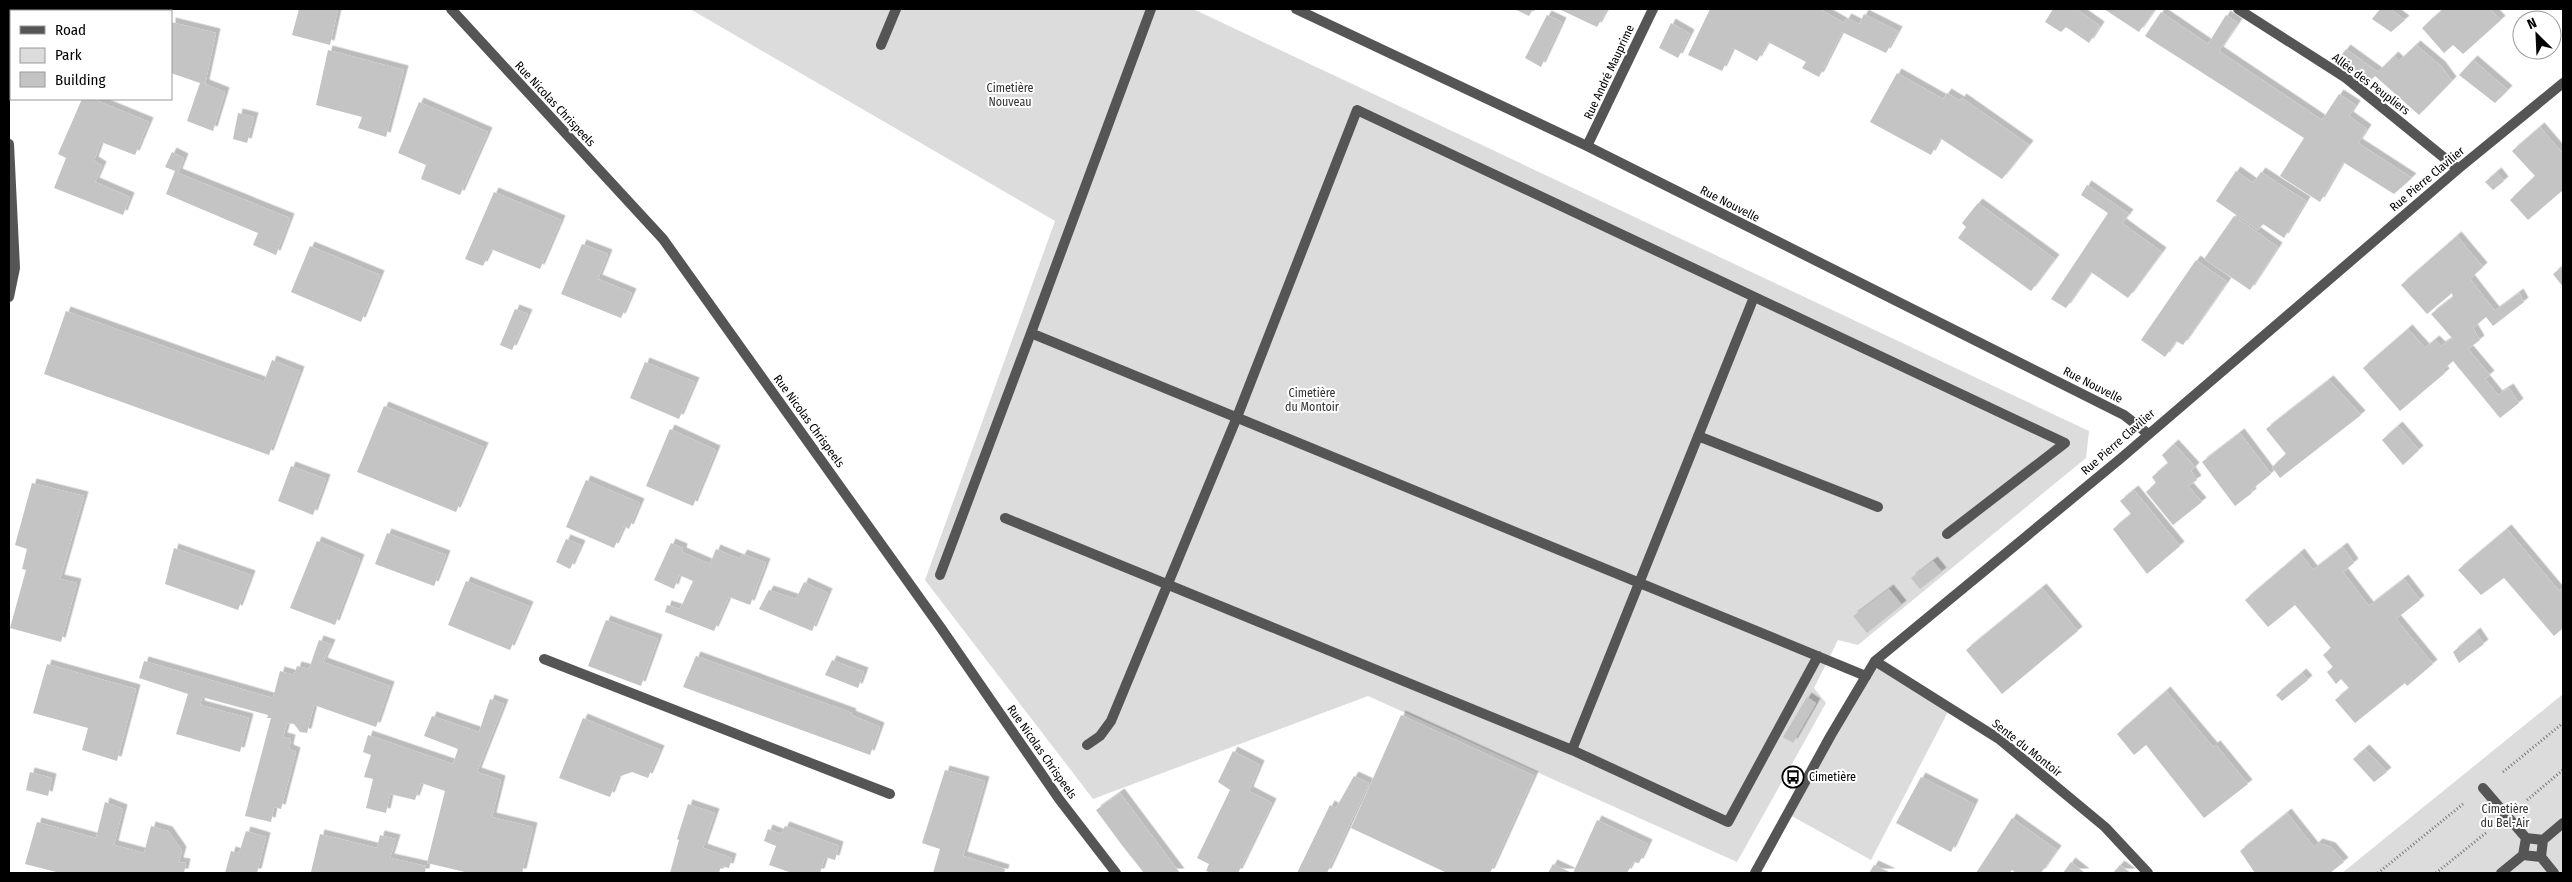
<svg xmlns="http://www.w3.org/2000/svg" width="2572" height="882" viewBox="0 0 2572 882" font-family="'Fira Sans Condensed',sans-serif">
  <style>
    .green { fill: #dcdcdc }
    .building { fill: #c4c4c4; filter: url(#shadow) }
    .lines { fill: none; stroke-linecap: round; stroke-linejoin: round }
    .path { stroke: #777; stroke-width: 3; stroke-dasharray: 1 2.5; stroke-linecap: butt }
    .lane { stroke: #555; stroke-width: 10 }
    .street { stroke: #555; stroke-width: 10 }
    .labels { text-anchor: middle; stroke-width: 4; stroke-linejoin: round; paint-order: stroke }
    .street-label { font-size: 12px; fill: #000; stroke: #fff }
    .park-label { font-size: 12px; fill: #333; stroke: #fff }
    .poi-label { font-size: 12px; fill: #000; stroke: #fff; text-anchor: start }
  </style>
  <defs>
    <filter id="shadow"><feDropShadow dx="4.5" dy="-4.5" stdDeviation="0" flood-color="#0004"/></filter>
  </defs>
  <rect width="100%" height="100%" fill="#fff"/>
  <path class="green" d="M 690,9 L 1193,9 L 2089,431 L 2086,458 L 1858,645 L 1838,640 L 1814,688 L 1826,703 L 1737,862 L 1368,696 L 1093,799 L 925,580 L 1055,221 Z
    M 1875,661 L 1950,708 L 1871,860 L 1788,814 Z
    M 2563,694 L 2563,873 L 2342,873 Z"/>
  <path class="building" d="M 299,9 L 338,9 L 330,45 L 292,35 Z
    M 1514,9 L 1533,9 L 1529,16 Z
    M 1559,9 L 1607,9 L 1597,27 Z
    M 1710,9 L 1824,9 L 1823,11 L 1844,23 L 1847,18 L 1859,24 L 1864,14 L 1898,31 L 1886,53 L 1842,32 L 1819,77 L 1802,68 L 1806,62 L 1768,42 L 1757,61 L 1733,48 L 1722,71 L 1688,55 Z
    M 2053,9 L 2076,9 L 2100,26 L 2089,43 L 2066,27 L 2061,32 L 2045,22 Z
    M 2104,9 L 2155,9 L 2139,32 Z
    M 2380,9 L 2390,9 L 2405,20 L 2391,32 L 2372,19 Z
    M 2443,9 L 2490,9 L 2501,20 L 2463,54 L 2453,45 L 2444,53 L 2422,28 Z
    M 2161,12 L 2208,44 L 2226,15 L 2238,23 L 2219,51 L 2322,120 L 2339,94 L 2356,105 L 2349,116 L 2367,129 L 2358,143 L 2412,178 L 2394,194 L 2343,162 L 2320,202 L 2280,176 L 2304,138 L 2145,36 Z
    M 1547,15 L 1562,22 L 1541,67 L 1525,58 Z
    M 171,22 L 216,33 L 205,84 L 225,92 L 213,131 L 187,121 L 200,83 L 171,73 Z
    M 1671,23 L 1690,34 L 1678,58 L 1659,48 Z
    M 2416,45 L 2441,66 L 2452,81 L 2419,115 L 2375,76 L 2369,82 L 2337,61 L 2346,49 L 2378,72 L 2394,56 L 2399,61 Z
    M 328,50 L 404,70 L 386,137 L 358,128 L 362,117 L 316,105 Z
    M 2473,60 L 2508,90 L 2495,103 L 2459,75 Z
    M 1897,73 L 1943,99 L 1947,93 L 1960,101 L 1962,98 L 2029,145 L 2002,179 L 1940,138 L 1931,155 L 1870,122 Z
    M 82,99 L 93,99 L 149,122 L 135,155 L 101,142 L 94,161 L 102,166 L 95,182 L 130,197 L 123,215 L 54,188 L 66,158 L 58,154 Z
    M 419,102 L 488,132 L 460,195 L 421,179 L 426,165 L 398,153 Z
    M 238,113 L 254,117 L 247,143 L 233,139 Z
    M 2540,127 L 2563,154 L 2563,190 L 2528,220 L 2510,200 L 2535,176 L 2512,151 Z
    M 172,152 L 184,158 L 178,173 L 290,218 L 276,255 L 253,245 L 258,233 L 166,194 L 175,171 L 165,167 Z
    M 2236,171 L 2253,183 L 2261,172 L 2306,201 L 2284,238 L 2263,224 L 2258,230 L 2216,201 Z
    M 2497,172 L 2504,181 L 2493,190 L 2485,182 Z
    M 2087,185 L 2129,214 L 2122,223 L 2162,252 L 2128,298 L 2091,272 L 2066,308 L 2051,299 L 2108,213 L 2081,195 Z
    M 494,192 L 561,220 L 540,269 L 491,249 L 483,266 L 465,259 Z
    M 1978,203 L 2055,259 L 2031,291 L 1958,238 L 1966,227 L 1962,223 Z
    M 2234,216 L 2278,247 L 2250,290 L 2204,259 Z
    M 2457,236 L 2483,267 L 2470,279 L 2495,311 L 2519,293 L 2524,302 L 2493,326 L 2486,317 L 2473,328 L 2480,340 L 2468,349 L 2490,375 L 2485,379 L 2498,395 L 2509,388 L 2519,403 L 2500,418 L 2453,361 L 2443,370 L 2445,373 L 2400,411 L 2363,368 L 2408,329 L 2425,348 L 2435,340 L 2441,346 L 2452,338 L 2431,314 L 2453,297 L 2452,293 L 2427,314 L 2401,285 Z
    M 582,244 L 608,254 L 598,279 L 632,293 L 621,318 L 561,294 Z
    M 310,246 L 380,275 L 361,322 L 291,292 Z
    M 2196,260 L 2227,282 L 2183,345 L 2176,341 L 2165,357 L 2141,340 Z
    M 2563,266 L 2563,287 L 2553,274 Z
    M 515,309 L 528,314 L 512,350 L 500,345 Z
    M 66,311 L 264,382 L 272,360 L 300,371 L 269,455 L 44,374 Z
    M 645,362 L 695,382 L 679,419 L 630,398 Z
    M 2329,380 L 2361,415 L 2280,478 L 2272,467 L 2286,454 L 2266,429 Z
    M 384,406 L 484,447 L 456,512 L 357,472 Z
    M 2398,426 L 2419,450 L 2403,465 L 2382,440 Z
    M 670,429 L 716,450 L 693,506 L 646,486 Z
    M 2240,433 L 2271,474 L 2251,490 L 2252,493 L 2235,506 L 2202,462 Z
    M 2174,444 L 2195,467 L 2191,471 L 2197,480 L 2188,486 L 2202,502 L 2173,525 L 2146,492 L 2156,483 L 2152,477 L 2168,463 L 2162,455 Z
    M 291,466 L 326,479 L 313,515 L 278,501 Z
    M 586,480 L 640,503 L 629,529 L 624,526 L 614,548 L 566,527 Z
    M 32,483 L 84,496 L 60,579 L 77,583 L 61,642 L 10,628 L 26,570 L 22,569 L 27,549 L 15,545 Z
    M 2134,490 L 2180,546 L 2147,574 L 2113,529 L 2131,514 L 2120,501 Z
    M 2507,529 L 2559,591 L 2563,588 L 2563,628 L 2554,636 L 2504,578 L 2481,595 L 2458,570 Z
    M 387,533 L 446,555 L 434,586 L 375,564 Z
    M 566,539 L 581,545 L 570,569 L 556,562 Z
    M 317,541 L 360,559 L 335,625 L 290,608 Z
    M 671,543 L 683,548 L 682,552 L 710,564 L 716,549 L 740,559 L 743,554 L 766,563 L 750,605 L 729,597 L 714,631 L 665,612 L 667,605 L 680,609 L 693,581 L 679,575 L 674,589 L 654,580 Z
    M 2343,547 L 2354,563 L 2343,572 L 2369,606 L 2404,579 L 2420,600 L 2396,619 L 2433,664 L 2407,686 L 2405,683 L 2355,723 L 2335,700 L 2349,688 L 2341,679 L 2336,684 L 2327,672 L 2333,667 L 2323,655 L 2331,648 L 2295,605 L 2268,627 L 2245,600 L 2300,553 L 2313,570 Z
    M 174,548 L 251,575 L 238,610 L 165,584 Z
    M 1933,561 L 1942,572 L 1920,589 L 1911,578 Z
    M 466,581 L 529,606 L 510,650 L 448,625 Z
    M 804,582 L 828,593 L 812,631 L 759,609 L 769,590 L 796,599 Z
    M 2042,588 L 2078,631 L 2002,694 L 1966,650 Z
    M 1889,589 L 1902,605 L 1867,633 L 1853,616 Z
    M 606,620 L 658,639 L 641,686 L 588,666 Z
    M 2476,632 L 2484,644 L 2459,663 L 2453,652 Z
    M 319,640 L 331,644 L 323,662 L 390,686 L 376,727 L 314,705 L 307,733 L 300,732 L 294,724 L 287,723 L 283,737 L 291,739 L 289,749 L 296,752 L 281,809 L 274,807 L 271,822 L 245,816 L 271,718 L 267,718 L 268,715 L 202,697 L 200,705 L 249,718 L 240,752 L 176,734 L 188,694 L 139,678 L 144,661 L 273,698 L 280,671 L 294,675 L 297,666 L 309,669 Z
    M 696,656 L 852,713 L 851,715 L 880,727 L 870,755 L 683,687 Z
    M 832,660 L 864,672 L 858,688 L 825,675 Z
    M 47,664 L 136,689 L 117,761 L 82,750 L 88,728 L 33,713 Z
    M 2302,673 L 2308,680 L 2282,701 L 2276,695 Z
    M 2166,691 L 2213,747 L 2216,745 L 2248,784 L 2204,818 L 2146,745 L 2134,755 L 2117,734 Z
    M 1807,697 L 1816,703 L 1793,743 L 1783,737 Z
    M 490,699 L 504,704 L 477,772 L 501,780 L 492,817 L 533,827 L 522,873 L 469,873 L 427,863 L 445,791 L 421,783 L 415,800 L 390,794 L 386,813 L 366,808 L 373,779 L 364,777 L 371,755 L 363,752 L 368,735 L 453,764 L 458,749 L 424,736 L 432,716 L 479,732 Z
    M 1401,715 L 1534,776 L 1490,873 L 1447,873 L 1351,828 Z
    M 583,718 L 660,750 L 648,778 L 632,772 L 618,777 L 610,797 L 559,778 Z
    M 2365,749 L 2387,772 L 2374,782 L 2353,759 Z
    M 1233,751 L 1260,765 L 1249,791 L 1272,803 L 1238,873 L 1212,873 L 1206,871 L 1209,864 L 1197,858 L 1230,790 L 1218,782 Z
    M 945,770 L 985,781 L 963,856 L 1005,869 L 1004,873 L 933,873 L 940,849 L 922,843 Z
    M 30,772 L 52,778 L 48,796 L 26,790 Z
    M 1354,776 L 1369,783 L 1327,873 L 1297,873 L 1330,805 L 1336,808 Z
    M 1921,777 L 1974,804 L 1951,852 L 1896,823 Z
    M 1120,793 L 1180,873 L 1144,873 L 1121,844 L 1096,810 Z
    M 105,802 L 123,809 L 114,845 L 144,853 L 151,826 L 168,831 L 182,851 L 179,862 L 186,863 L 184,873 L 60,873 L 25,864 L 37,822 L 96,838 Z
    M 688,804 L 715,813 L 703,848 L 732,858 L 729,868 L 721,866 L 719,873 L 670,873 L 679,840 L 677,839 Z
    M 2287,813 L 2314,847 L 2318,843 L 2331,847 L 2344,862 L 2330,873 L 2255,873 L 2240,851 Z
    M 2012,818 L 2057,850 L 2041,873 L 2016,873 L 2012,870 L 2009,873 L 1976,873 Z
    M 1597,820 L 1648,844 L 1639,863 L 1633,862 L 1627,873 L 1573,873 Z
    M 785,826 L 839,846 L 835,860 L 825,857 L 820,873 L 792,873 L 769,865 L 776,846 L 764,841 L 768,829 L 781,834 Z
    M 246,831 L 266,837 L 257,873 L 225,873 L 231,851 L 239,853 Z
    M 320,834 L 377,848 L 380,835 L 396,839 L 390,858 L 426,866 L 425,873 L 311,872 Z
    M 2071,862 L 2085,873 L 2063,873 Z
    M 1553,864 L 1572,873 L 1548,873 Z
    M 1874,865 L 1891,873 L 1869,873 Z
    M 2120,865 L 2131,873 L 2113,873 Z"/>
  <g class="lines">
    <path class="path" d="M 2503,772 L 2563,723
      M 2527,800 L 2563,770
      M 2378,873 L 2463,804
      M 2436,873 L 2487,832"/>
    <path class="lane" d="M 1151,9 L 1031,333 L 1866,676
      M 881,45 L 896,9
      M 1698,436 L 1878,507
      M 1005,518 L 1572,750 L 1728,822 L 1818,656
      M 940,575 L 1031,333
      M 544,659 L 890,794
      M 1087,745 L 1100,736 L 1111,721 L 1237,417 L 1357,110 L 2065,443 L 1947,534
      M 1572,750 L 1754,297
      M 2483,788 L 2526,838 L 2543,840 L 2541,857 L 2523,855 L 2526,838
      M 2543,840 L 2563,823
      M 2541,857 L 2554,873
      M 2501,873 L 2523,855"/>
    <path class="street" d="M 451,9 L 663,239 L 941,628 L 1059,799 L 1116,873
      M 1296,9 L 1587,146 L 2124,415 L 2147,433
      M 2238,9 L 2346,78 L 2458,169
      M 9,144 L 15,268 L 9,297
      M 1587,146 L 1653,9
      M 1875,661 L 1999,739 L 2105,827 L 2148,873
      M 1755,873 L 1831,735 L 1875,661 L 2120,459 L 2458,169 L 2563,83"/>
  </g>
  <defs>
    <g id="bus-ring" transform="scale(1.125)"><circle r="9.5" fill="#fff" stroke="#000" stroke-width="1.5"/><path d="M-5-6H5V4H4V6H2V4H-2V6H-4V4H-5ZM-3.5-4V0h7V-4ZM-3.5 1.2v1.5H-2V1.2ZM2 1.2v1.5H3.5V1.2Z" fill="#000"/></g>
  </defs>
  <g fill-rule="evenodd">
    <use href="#bus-ring" x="1793" y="777"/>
  </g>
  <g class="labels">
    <g class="street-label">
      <text transform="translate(1609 72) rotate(-65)" y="4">Rue André Mauprime</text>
      <text transform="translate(2371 84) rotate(37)" y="4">Allée des Peupliers</text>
      <text transform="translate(555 104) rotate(47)" y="4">Rue Nicolas Chrispeels</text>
      <text transform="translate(2427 179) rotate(-40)" y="4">Rue Pierre Clavilier</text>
      <text transform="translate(1730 204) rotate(27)" y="4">Rue Nouvelle</text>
      <text transform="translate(2093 385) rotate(27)" y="4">Rue Nouvelle</text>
      <text transform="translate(809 421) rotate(54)" y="4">Rue Nicolas Chrispeels</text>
      <text transform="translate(2118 442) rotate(-41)" y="4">Rue Pierre Clavilier</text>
      <text transform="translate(2027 748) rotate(38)" y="4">Sente du Montoir</text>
      <text transform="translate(1042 752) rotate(55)" y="4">Rue Nicolas Chrispeels</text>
    </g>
    <g class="park-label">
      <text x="1010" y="92">Cimetière<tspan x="1010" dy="14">Nouveau</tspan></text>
      <text x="1312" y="397">Cimetière<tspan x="1312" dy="14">du Montoir</tspan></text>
      <text x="2505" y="813">Cimetière<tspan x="2505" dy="14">du Bel-Air</tspan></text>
    </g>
    <g class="poi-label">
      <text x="1809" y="781">Cimetière</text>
    </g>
  </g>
  <rect width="2572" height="882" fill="none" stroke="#000000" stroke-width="20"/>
  <rect x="10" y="10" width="162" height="90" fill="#ffffff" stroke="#999999"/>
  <rect x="20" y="26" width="25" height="8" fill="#555555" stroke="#999999"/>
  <text x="55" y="35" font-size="15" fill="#000000">Road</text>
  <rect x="20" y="48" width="25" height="15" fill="#dcdcdc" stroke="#999999"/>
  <text x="55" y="60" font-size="15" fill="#000000">Park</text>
  <rect x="20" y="72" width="25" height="15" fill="#c4c4c4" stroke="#999999"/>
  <text x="55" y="85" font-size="15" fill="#000000">Building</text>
  <g transform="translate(2537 35) rotate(336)"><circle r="24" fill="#ffffff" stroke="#999999"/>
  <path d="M0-4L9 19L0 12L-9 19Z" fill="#000000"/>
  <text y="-8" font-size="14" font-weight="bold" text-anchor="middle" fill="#000000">N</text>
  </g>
</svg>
